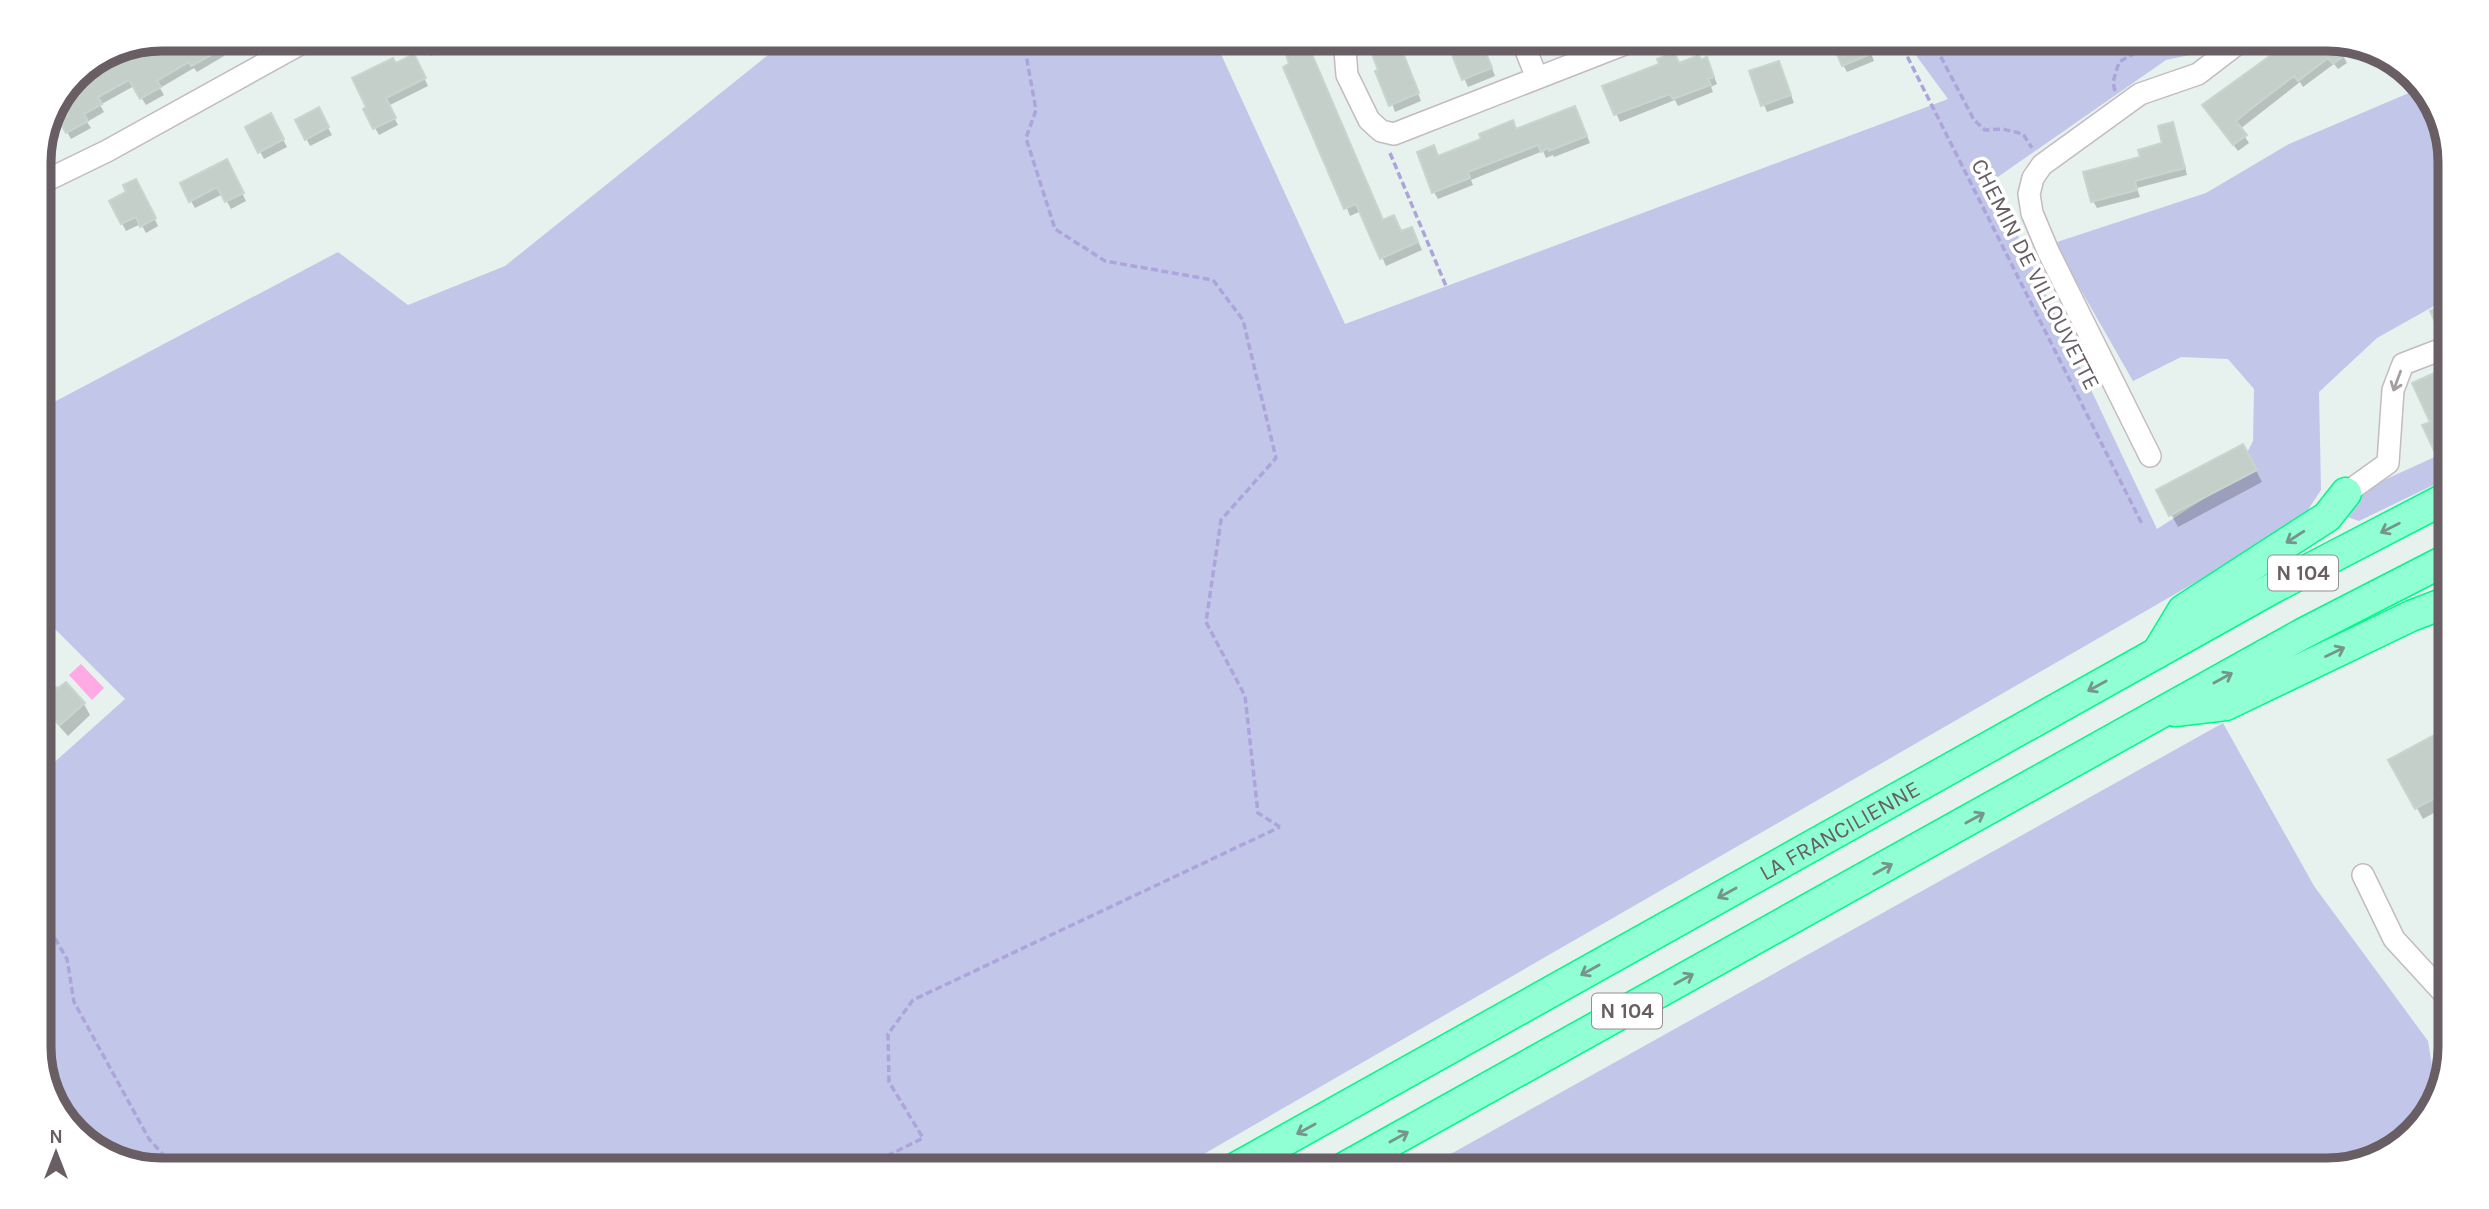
<svg xmlns="http://www.w3.org/2000/svg" width="2489" height="1209" viewBox="0 0 2489 1209" font-family="Karla,sans-serif">
  <style>
    .green { fill: #c2c7ea }
    .water { fill: #ffa9e5 }
    .shadow { fill: #0003 }
    .building { fill: #c5cfca; stroke: #c5d6cf; stroke-width: 2 }
    .lines { fill: none; stroke-linecap: round; stroke-linejoin: round }
    .minor-casing { stroke: #c3bbbf; stroke-width: 24 }
    .highway-casing { stroke: #00f88a; stroke-width: 33 }
    .path { stroke: #aca5dc; stroke-width: 3.5; stroke-dasharray: 7 3.5; stroke-linecap: butt }
    .minor { stroke: #fff; stroke-width: 21 }
    .highway { stroke: #90ffd4; stroke-width: 30 }
    .oneway { stroke: #a49ea2 }
    .oneway2 { stroke: #76968b }
    .labels { text-anchor: middle; stroke-width: 7; stroke-linejoin: round; paint-order: stroke }
    .shield { fill: #fff; stroke: #958e92; stroke-width: 2 }
    .shield-label { font-size: 21px; font-weight: bold; fill: #685e64 }
    .street-label { font-size: 23px; fill: #685e64; stroke: #fff }
    .rim { fill: none; stroke: #685e64; stroke-width: 9 }
  </style>
  <rect width="100%" height="100%" fill="#e7f1ee"/>
  <path class="green" d="M 788,39 L 1214,39 L 1345,324 L 1948,99 L 1904,39 L 2218,39 L 2199,53 L 2166,60 L 1992,181 L 2157,529 L 2233,480 L 2253,441 L 2254,389 L 2228,359 L 2181,357 L 2133,381 L 2054,243 L 2206,193 L 2289,144 L 2423,87 L 2430,94 L 2450,154 L 2450,297 L 2377,338 L 2319,392 L 2321,490 L 2300,522 L 1176,1170 L 162,1170 L 107,1158 L 59,1116 L 39,1056 L 39,776 L 125,699 L 39,613 L 39,410 L 338,252 L 408,305 L 505,266 Z
    M 2450,450 L 2450,477 L 2359,521 L 2339,514 L 2371,486 Z
    M 2223,723 L 2314,886 L 2428,1041 L 2438,1102 L 2395,1150 L 2328,1170 L 1422,1170 Z"/>
  <path class="water" d="M 81,664 L 104,688 L 92,700 L 69,675 Z"/>
  <path class="shadow" d="M 214,38 L 224,56 L 197,72 L 194,68 L 160,88 L 164,95 L 146,105 L 134,86 L 100,105 L 104,112 L 87,122 L 91,128 L 71,139 L 61,121 L 66,118 L 60,107 L 70,85 L 124,54 L 129,62 Z
    M 422,38 L 455,38 L 452,40 L 455,45 L 431,56 Z
    M 1283,38 L 1316,38 L 1308,42 L 1310,52 L 1383,221 L 1401,233 L 1416,237 L 1422,250 L 1386,266 L 1361,211 L 1350,216 L 1283,45 L 1285,44 Z
    M 1369,38 L 1401,38 L 1404,47 L 1400,48 L 1421,101 L 1395,112 Z
    M 1460,38 L 1492,38 L 1497,51 L 1487,55 L 1495,76 L 1468,87 L 1449,43 Z
    M 1561,38 L 1593,38 L 1593,39 L 1566,50 Z
    M 1865,38 L 1874,61 L 1847,72 L 1843,65 Z
    M 2297,38 L 2328,38 L 2354,45 L 2342,54 L 2347,63 L 2338,69 L 2334,64 L 2303,87 L 2300,82 L 2240,129 L 2249,143 L 2238,151 L 2208,112 Z
    M 1701,62 L 1710,67 L 1717,84 L 1711,87 L 1713,92 L 1678,106 L 1675,100 L 1620,122 L 1605,87 L 1679,65 Z
    M 417,63 L 428,86 L 388,106 L 398,125 L 379,135 L 375,128 L 396,65 Z
    M 1782,70 L 1794,103 L 1767,112 L 1751,73 Z
    M 1575,108 L 1590,143 L 1554,157 L 1553,155 L 1546,158 L 1543,151 L 1471,180 L 1473,185 L 1438,199 L 1434,192 L 1438,157 L 1484,140 L 1512,122 L 1517,130 Z
    M 270,115 L 287,147 L 264,159 L 247,127 Z
    M 322,117 L 332,135 L 310,146 L 297,120 Z
    M 2172,124 L 2176,131 L 2187,175 L 2137,188 L 2140,197 L 2097,208 L 2093,201 L 2164,145 Z
    M 230,169 L 246,201 L 231,209 L 223,194 L 195,208 L 191,201 Z
    M 140,188 L 158,226 L 146,233 L 141,224 L 126,231 L 111,202 Z
    M 39,266 L 51,291 L 39,297 Z
    M 2450,304 L 2450,341 L 2447,342 L 2433,312 Z
    M 2449,368 L 2450,469 L 2446,471 L 2440,460 L 2432,423 Z
    M 2249,457 L 2262,482 L 2178,527 L 2158,490 Z
    M 39,682 L 84,704 L 90,715 L 68,736 L 51,717 L 39,721 Z
    M 2450,731 L 2450,804 L 2423,819 L 2391,761 Z
    M 2449,914 L 2450,916 L 2450,941 L 2438,924 Z"/>
  <path class="building" d="M 182,38 L 216,38 L 222,49 L 191,66 L 189,62 L 157,81 L 161,87 L 140,99 L 129,80 L 98,97 L 102,104 L 84,114 L 88,121 L 66,133 L 59,121 L 68,116 L 61,104 L 75,76 L 84,71 L 85,75 L 125,52 L 130,60 L 152,47 L 156,53 Z
    M 1281,38 L 1305,38 L 1383,220 L 1394,215 L 1401,231 L 1412,227 L 1418,242 L 1380,259 L 1356,204 L 1344,209 L 1283,67 L 1289,64 Z
    M 1366,38 L 1397,38 L 1419,93 L 1389,106 L 1375,71 L 1378,70 Z
    M 1457,38 L 1480,38 L 1492,68 L 1462,80 L 1447,42 Z
    M 1830,38 L 1865,38 L 1871,54 L 1842,66 Z
    M 2295,38 L 2333,40 L 2345,55 L 2333,64 L 2328,58 L 2298,81 L 2294,76 L 2252,108 L 2236,121 L 2247,135 L 2233,145 L 2202,105 Z
    M 1674,52 L 1679,63 L 1699,55 L 1701,60 L 1707,57 L 1714,77 L 1708,79 L 1711,85 L 1673,99 L 1670,94 L 1614,115 L 1602,86 L 1659,64 L 1657,59 Z
    M 414,54 L 426,78 L 386,98 L 396,118 L 373,129 L 363,109 L 366,107 L 352,78 L 393,58 L 396,63 Z
    M 1779,61 L 1791,95 L 1761,106 L 1749,71 Z
    M 1575,106 L 1587,136 L 1549,151 L 1548,148 L 1541,152 L 1538,145 L 1468,172 L 1470,178 L 1432,193 L 1417,152 L 1434,145 L 1438,156 L 1481,139 L 1479,134 L 1513,120 L 1516,129 Z
    M 319,107 L 329,127 L 305,140 L 295,120 Z
    M 271,113 L 284,139 L 258,153 L 245,127 Z
    M 2173,122 L 2185,168 L 2135,181 L 2137,190 L 2091,202 L 2083,172 L 2140,157 L 2138,150 L 2162,143 L 2158,126 Z
    M 227,159 L 244,193 L 225,202 L 217,187 L 189,202 L 180,183 Z
    M 136,179 L 156,218 L 140,227 L 136,217 L 121,224 L 109,201 L 126,192 L 123,185 Z
    M 2450,302 L 2450,333 L 2441,335 L 2430,311 Z
    M 2450,366 L 2450,455 L 2439,461 L 2422,425 L 2430,422 L 2412,383 Z
    M 2243,444 L 2257,470 L 2169,516 L 2156,490 Z
    M 39,681 L 58,688 L 66,682 L 85,703 L 60,725 L 44,707 L 39,706 Z
    M 2450,729 L 2450,790 L 2415,809 L 2388,760 L 2438,733 L 2439,735 Z"/>
  <g class="lines">
    <g class="minor-casing">
      <path id="minor" d="M 1344,38 L 1347,75 L 1369,120 L 1381,131 L 1394,134 L 1640,38
        M 1521,38 L 1537,78
        M 39,184 L 107,151 L 311,38
        M 2150,456 L 2048,251 L 2032,213 L 2029,194 L 2033,178 L 2042,165 L 2140,94 L 2198,74 L 2245,38
        M 2346,493 L 2388,463 L 2393,390 L 2403,364 L 2450,346
        M 2363,875 L 2394,939 L 2450,1000"/>
    </g>
    <g class="highway-casing">
      <g id="highway">
        <path d="M 2157,653 L 2183,610 L 2327,517 L 2346,493"/>
        <path d="M 2175,711 L 2226,705 L 2411,616 L 2450,601"/>
        <path id="s1" d="M 1232,1170 L 2273,588 L 2450,496"/>
        <path d="M 1340,1170 L 2304,633 L 2450,558"/>
      </g>
    </g>
    <path class="path" d="M 1023,38 L 1036,110 L 1026,138 L 1055,229 L 1105,261 L 1213,280 L 1243,320 L 1276,458 L 1221,520 L 1206,622 L 1245,696 L 1258,813 L 1280,827
      M 1898,38 L 2142,524
      M 1931,38 L 1974,120 L 1985,130 L 2003,129 L 2023,134 L 2032,148
      M 2115,91 L 2113,82 L 2119,62 L 2161,38
      M 1390,153 L 1446,286
      M 39,911 L 67,959 L 74,1002 L 149,1139 L 177,1170
      M 859,1170 L 923,1138 L 889,1082 L 888,1034 L 913,1000 L 1280,827"/>
    <use href="#minor" class="minor"/>
    <use href="#highway" class="highway"/>
  </g>
  <defs><path id="oneway-shaft" d="M-6 0H5M1.5-3L5.5 0L1.5 3" fill="none" stroke-width="1.6" stroke-linecap="round" stroke-linejoin="round" transform="scale(1.75)"/></defs>
  <use class="oneway" href="#oneway-shaft" transform="translate(2397 381) rotate(110)"/>
  <g class="oneway2">
    <use href="#oneway-shaft" transform="translate(2390 528) rotate(153)"/>
    <use href="#oneway-shaft" transform="translate(2295 537) rotate(147)"/>
    <use href="#oneway-shaft" transform="translate(2335 652) rotate(-26)"/>
    <use href="#oneway-shaft" transform="translate(2223 678) rotate(-29)"/>
    <use href="#oneway-shaft" transform="translate(2097 686) rotate(151)"/>
    <use href="#oneway-shaft" transform="translate(1975 818) rotate(-29)"/>
    <use href="#oneway-shaft" transform="translate(1883 869) rotate(-29)"/>
    <use href="#oneway-shaft" transform="translate(1727 893) rotate(151)"/>
    <use href="#oneway-shaft" transform="translate(1590 970) rotate(151)"/>
    <use href="#oneway-shaft" transform="translate(1684 979) rotate(-29)"/>
    <use href="#oneway-shaft" transform="translate(1306 1129) rotate(151)"/>
    <use href="#oneway-shaft" transform="translate(1399 1137) rotate(-29)"/>
  </g>
  <g class="labels">
    <g class="shield">
      <rect x="2268" y="555.5" width="70" height="35" rx="5"/>
      <rect x="1592" y="993.5" width="70" height="35" rx="5"/>
    </g>
    <g class="shield-label">
      <text x="2303" y="580">N 104</text>
      <text x="1627" y="1018">N 104</text>
    </g>
    <g class="street-label">
      <text transform="translate(2036 274) rotate(63)" y="8">CHEMIN DE VILLOUVETTE</text>
      <text dy="8" stroke="none"><textPath href="#s1" startOffset="696">LA FRANCILIENNE</textPath></text>
    </g>
  </g>
  <path d="M0 0H2489V1209H0ZM162 51H2327A111 111 0 0 1 2438 162V1047A111 111 0 0 1 2327 1158H162A111 111 0 0 1 51 1047V162A111 111 0 0 1 162 51Z" fill="#fff" fill-rule="evenodd"/>
  <path class="rim" d="M162 51H2327A111 111 0 0 1 2438 162V1047A111 111 0 0 1 2327 1158H162A111 111 0 0 1 51 1047V162A111 111 0 0 1 162 51Z"/>
  <g transform="translate(56 1153)" stroke="#ffffff" stroke-width="5" paint-order="stroke">
  <path d="M0-5L12 26L0 18L-12 26Z" fill="#685e64"/>
  <text y="-10" font-size="19" font-weight="bold" text-anchor="middle" fill="#685e64">N</text>
  </g>
</svg>
